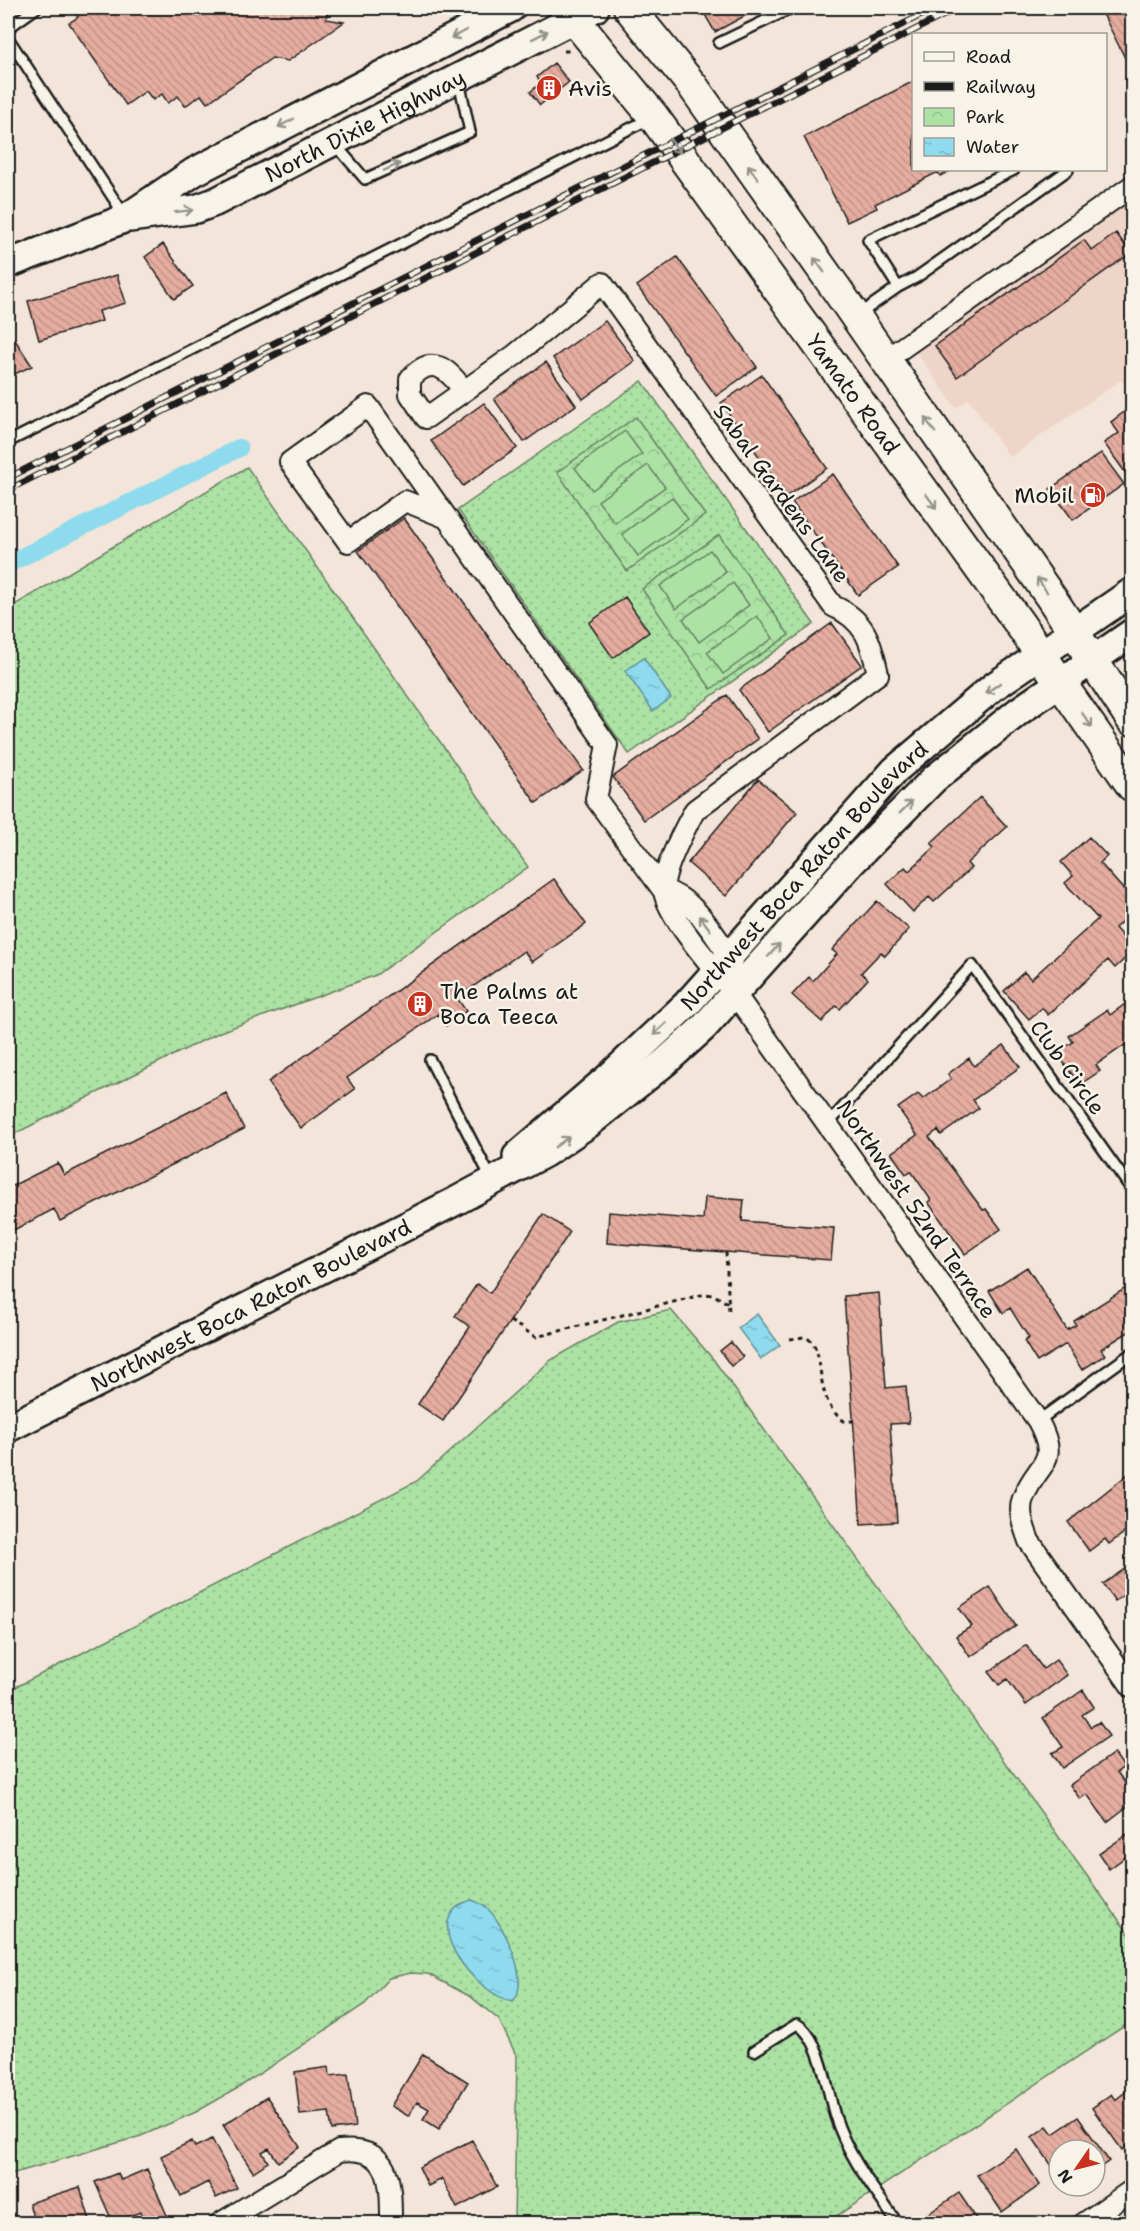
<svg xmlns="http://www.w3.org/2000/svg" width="1140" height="2231" viewBox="0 0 1140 2231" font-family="'Shantell Sans',sans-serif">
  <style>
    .built { fill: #efd4c8 }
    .grass { fill: url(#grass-dots); stroke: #647f60; stroke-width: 1.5 }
    .park { fill: url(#park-crowns); stroke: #647f60; stroke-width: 1.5 }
    .pitch { fill: #ace2a4; stroke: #647f60; stroke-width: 1.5 }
    .water { fill: url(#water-ripples); stroke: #608f99; stroke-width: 1.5 }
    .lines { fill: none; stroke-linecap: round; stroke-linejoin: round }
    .canal { stroke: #8edbed; stroke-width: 18 }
    .building { fill: url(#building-back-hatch); stroke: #1c1c1c; stroke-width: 1.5 }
    .lane-casing { stroke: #1c1c1c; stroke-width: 14 }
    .street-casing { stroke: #1c1c1c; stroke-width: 24 }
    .secondary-casing { stroke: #1c1c1c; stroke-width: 32 }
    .primary-casing { stroke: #1c1c1c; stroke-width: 34 }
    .path { stroke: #1c1c1c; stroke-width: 3; stroke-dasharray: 4.5 4.5; stroke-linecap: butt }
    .lane { stroke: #f7f3e8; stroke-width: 9 }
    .street { stroke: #f7f3e8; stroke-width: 20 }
    .secondary { stroke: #f7f3e8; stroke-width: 27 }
    .primary { stroke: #f7f3e8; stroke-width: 30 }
    .rail-casing { stroke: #1c1c1c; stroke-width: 7 }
    .rail { stroke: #f7f3e8; stroke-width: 4.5; stroke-dasharray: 14; stroke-linecap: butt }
    .oneway { stroke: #94928c }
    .labels { text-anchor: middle; stroke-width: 5; stroke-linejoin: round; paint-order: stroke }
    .poi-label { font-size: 22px; fill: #1c1c1c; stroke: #f7f3e8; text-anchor: start }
    .street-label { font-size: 22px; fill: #1c1c1c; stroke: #f7f3e8 }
  </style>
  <defs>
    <pattern id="grass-dots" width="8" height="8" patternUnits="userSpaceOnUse" patternTransform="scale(1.5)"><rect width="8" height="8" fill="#ace2a4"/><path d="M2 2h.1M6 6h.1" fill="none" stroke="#93c18d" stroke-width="1.8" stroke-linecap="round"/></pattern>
    <pattern id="park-crowns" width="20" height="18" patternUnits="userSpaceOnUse" patternTransform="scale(1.5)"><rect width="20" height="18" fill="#ace2a4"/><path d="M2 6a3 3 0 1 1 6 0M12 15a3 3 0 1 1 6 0" fill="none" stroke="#93c18d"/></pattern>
    <pattern id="water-ripples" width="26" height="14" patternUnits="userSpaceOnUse" patternTransform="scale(1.5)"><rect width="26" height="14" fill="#8edbed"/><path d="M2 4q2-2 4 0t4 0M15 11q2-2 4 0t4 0" fill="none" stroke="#7abbcb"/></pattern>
    <pattern id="building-back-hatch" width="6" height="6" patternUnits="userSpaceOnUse" patternTransform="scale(1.5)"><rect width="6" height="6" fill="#e5ac9f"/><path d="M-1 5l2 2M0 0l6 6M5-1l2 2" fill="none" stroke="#c49388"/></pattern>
  </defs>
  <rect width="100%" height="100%" fill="#f3e5d9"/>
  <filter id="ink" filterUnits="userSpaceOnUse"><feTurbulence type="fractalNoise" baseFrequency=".0167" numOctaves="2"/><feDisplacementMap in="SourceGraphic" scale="12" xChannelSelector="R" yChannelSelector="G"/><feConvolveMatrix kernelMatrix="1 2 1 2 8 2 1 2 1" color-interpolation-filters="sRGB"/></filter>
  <g filter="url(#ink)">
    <path class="built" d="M 1132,199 L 1132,396 L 1121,380 L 1010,457 L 969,399 L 956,408 L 916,352 Z"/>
    <path class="grass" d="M 642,381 L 814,624 L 629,754 L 458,510 Z
      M 247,467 L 528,867 L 376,975 L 220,1032 L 8,1137 L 8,609 Z
      M 671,1310 L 713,1359 L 1132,1938 L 1132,2021 L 835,2217 L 829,2223 L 514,2223 L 517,2057 L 499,2020 L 471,1997 L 428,1974 L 411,1973 L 389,1978 L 365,2004 L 238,2088 L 196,2112 L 141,2136 L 8,2175 L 8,1691 L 417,1481 L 551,1360 L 618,1322 Z"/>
    <path class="park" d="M 636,417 L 705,515 L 627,571 L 557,472 Z
      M 719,535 L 789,635 L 711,689 L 642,589 Z"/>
    <path class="pitch" d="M 625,431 L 642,454 L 592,490 L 575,468 Z
      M 648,465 L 665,487 L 615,523 L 598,501 Z
      M 672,497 L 688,519 L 638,556 L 622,534 Z
      M 710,550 L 726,572 L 676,609 L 660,586 Z
      M 733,583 L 749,605 L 699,642 L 683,619 Z
      M 757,616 L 773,638 L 723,674 L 707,652 Z"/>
    <path class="water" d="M 644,658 L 671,698 L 653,711 L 625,671 Z
      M 757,1314 L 780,1345 L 761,1359 L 738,1328 Z
      M 472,1900 C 476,1902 482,1904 485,1906 C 503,1921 532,1982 513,2001 C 477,1996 412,1917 472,1900 Z"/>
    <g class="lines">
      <path class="canal" d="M 8,564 L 239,448"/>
    </g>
    <path class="building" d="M 72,8 L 328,8 L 326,19 L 344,22 L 288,61 L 272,58 L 207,103 L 201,95 L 185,106 L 178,96 L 168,103 L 162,94 L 153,100 L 146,91 L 126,105 L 69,23 L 78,17 Z
      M 701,8 L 759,8 L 715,32 Z
      M 1100,8 L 1132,8 L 1132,72 Z
      M 554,63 L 569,82 L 540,105 L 530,92 L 541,83 L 537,77 Z
      M 914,81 L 914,170 L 952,170 L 940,176 L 938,172 L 875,204 L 877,208 L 847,222 L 804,137 Z
      M 1116,233 L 1127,248 L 1132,244 L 1132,252 L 957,377 L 935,346 L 1084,240 L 1092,251 Z
      M 163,244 L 193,286 L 174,299 L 145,257 Z
      M 677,257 L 757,367 L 716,396 L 637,286 Z
      M 117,275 L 126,303 L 99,311 L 102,321 L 39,340 L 28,301 Z
      M 605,321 L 635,361 L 583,399 L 553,358 Z
      M 8,329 L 32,366 L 8,377 Z
      M 546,362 L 576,405 L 524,442 L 494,399 Z
      M 762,375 L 827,468 L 787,496 L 721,403 Z
      M 484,403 L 517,448 L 463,486 L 431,441 Z
      M 1132,406 L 1132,482 L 1104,443 L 1119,433 L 1111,422 Z
      M 1101,453 L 1124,484 L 1073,520 L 1050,489 Z
      M 833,474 L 898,567 L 858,595 L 792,502 Z
      M 404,518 L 583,770 L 536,803 L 358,551 Z
      M 625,597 L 649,632 L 613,658 L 589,623 Z
      M 832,623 L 862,665 L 768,732 L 739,690 Z
      M 727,695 L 758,739 L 644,820 L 613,777 Z
      M 758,779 L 797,812 L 726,896 L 688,863 Z
      M 980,797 L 1007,827 L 967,863 L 971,868 L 934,902 L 929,897 L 913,912 L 887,884 L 905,867 L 909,871 L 935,847 L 931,843 Z
      M 1089,837 L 1107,856 L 1100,863 L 1123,889 L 1126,887 L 1132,895 L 1132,912 L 1115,928 L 1132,947 L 1132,952 L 1115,968 L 1108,960 L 1048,1015 L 1042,1008 L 1029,1019 L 1004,991 L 1024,972 L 1031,979 L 1098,919 L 1065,883 L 1073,876 L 1061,862 Z
      M 554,879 L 586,924 L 532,962 L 524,951 L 457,998 L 466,1011 L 446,1026 L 438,1014 L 347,1078 L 355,1089 L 301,1128 L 268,1082 Z
      M 877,901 L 909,929 L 885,956 L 881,952 L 861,973 L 868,979 L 840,1009 L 836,1006 L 822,1022 L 792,995 L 809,977 L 813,981 L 837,954 L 832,950 Z
      M 1132,999 L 1132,1046 L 1127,1050 L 1125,1045 L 1096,1065 L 1100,1071 L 1079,1085 L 1057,1053 L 1073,1042 L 1069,1036 L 1107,1010 L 1110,1015 Z
      M 1004,1045 L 1020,1067 L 973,1100 L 979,1108 L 941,1135 L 938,1130 L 929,1137 L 983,1210 L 986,1209 L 1001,1229 L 965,1254 L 928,1202 L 931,1200 L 911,1171 L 906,1174 L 891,1153 L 917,1135 L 898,1108 L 918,1094 L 923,1099 L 951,1079 L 948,1074 L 969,1058 L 974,1066 Z
      M 226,1093 L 244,1129 L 60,1221 L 54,1209 L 8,1233 L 8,1188 L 58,1163 L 64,1175 Z
      M 705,1197 L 744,1200 L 742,1221 L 834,1228 L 831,1260 L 607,1243 L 609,1212 L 703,1220 Z
      M 543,1214 L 570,1232 L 443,1421 L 418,1404 L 470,1327 L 455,1316 L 477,1284 L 490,1293 Z
      M 1027,1267 L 1067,1330 L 1076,1325 L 1074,1321 L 1132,1284 L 1132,1333 L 1130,1331 L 1101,1349 L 1105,1355 L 1082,1370 L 1066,1344 L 1037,1362 L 1024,1341 L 1029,1338 L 1010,1308 L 1003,1313 L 989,1291 Z
      M 879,1293 L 886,1388 L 906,1386 L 909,1423 L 890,1424 L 897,1522 L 861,1524 L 844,1296 Z
      M 731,1342 L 743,1357 L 731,1366 L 720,1351 Z
      M 1132,1471 L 1132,1527 L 1109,1544 L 1105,1539 L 1089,1551 L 1068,1522 Z
      M 1132,1564 L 1132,1601 L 1127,1593 L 1115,1601 L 1103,1584 Z
      M 990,1587 L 1016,1626 L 970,1657 L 956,1636 L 972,1626 L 959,1608 Z
      M 1026,1645 L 1043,1669 L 1056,1660 L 1067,1675 L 1026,1705 L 1007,1679 L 999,1685 L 989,1672 Z
      M 1083,1690 L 1094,1707 L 1082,1715 L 1091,1727 L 1099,1722 L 1109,1736 L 1062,1768 L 1052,1753 L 1063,1747 L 1043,1718 Z
      M 1114,1753 L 1124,1767 L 1117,1772 L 1125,1783 L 1132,1778 L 1132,1803 L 1107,1822 L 1087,1794 L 1080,1799 L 1070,1785 Z
      M 1132,1831 L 1132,1852 L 1109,1869 L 1099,1854 Z
      M 423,2054 L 468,2082 L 439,2129 L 423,2119 L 429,2109 L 417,2102 L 408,2116 L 391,2106 Z
      M 329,2067 L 330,2076 L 348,2074 L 355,2127 L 332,2130 L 329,2112 L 300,2115 L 295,2072 Z
      M 1132,2087 L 1132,2143 L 1122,2150 L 1092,2108 L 1111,2094 L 1115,2100 Z
      M 267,2097 L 300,2147 L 278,2162 L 269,2148 L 262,2152 L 268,2162 L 253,2172 L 223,2125 Z
      M 1078,2117 L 1109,2161 L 1095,2171 L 1095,2150 L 1059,2150 L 1059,2176 L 1032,2137 L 1047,2126 L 1053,2134 Z
      M 212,2139 L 237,2188 L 216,2198 L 208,2182 L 181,2196 L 161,2156 L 192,2141 L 195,2147 Z
      M 472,2140 L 497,2187 L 457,2208 L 442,2179 L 428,2186 L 419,2167 Z
      M 1016,2149 L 1040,2185 L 1002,2212 L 977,2175 Z
      M 147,2169 L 168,2218 L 156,2224 L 145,2224 L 140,2212 L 113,2223 L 95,2182 L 118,2173 L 121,2180 Z
      M 80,2187 L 91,2224 L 35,2224 L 29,2203 Z
      M 959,2193 L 980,2224 L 932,2224 L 928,2214 Z
      M 13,2213 L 16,2224 L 8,2224 L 8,2214 Z"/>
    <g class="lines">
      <g class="lane-casing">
        <path id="lane" d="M 8,28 L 36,8
          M 8,38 L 125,216
          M 719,43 L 792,8
          M 334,143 L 365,179 L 470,132 L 459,81
          M 898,287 L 868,240 L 1014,170
          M 858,315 L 898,287 L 917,277 L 1068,170
          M 8,442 L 649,119
          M 430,1060 L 491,1178
          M 828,1124 L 972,965 L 1132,1190
          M 1038,1421 L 1132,1353
          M 754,2051 L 797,2024 C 821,2038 827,2090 835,2116 C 848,2157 874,2189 898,2224"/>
      </g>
      <g class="street-casing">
        <path id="street" d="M 885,360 L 1132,186
          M 464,391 C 449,370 432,353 410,379 L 410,394 L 426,418 L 515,355 L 602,283 L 833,606 C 865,620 871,641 878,674 L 695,810 C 686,826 661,873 664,891 C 668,918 717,972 735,994 L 1038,1421 C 1061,1464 1038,1461 1024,1496 C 1017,1510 1024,1527 1029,1541 L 1132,1687
          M 447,518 L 405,501 L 348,542 L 290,462 L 368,406 L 607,745 L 596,799 L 663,890
          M 663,890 C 695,899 712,932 730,957 L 732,967
          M 219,2224 L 339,2151 C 392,2145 391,2183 391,2224
          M 1083,2224 L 1132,2190"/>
      </g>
      <g class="secondary-casing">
        <g id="secondary">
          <path id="s1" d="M 130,218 L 196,209 L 215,202 L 595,8"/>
          <path d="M 8,264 L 126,218 L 194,172 L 511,8"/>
          <path id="s2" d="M 517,1156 L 608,1078 L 687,1004 L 895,770 L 993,687 L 1132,592"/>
          <path id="s3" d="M 8,1428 L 456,1201 L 545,1153 L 588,1124 L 664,1063 L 704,1027 L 851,863 L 934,779 L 1019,711 L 1132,633"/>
        </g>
      </g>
      <g class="primary-casing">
        <g id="primary">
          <path id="s4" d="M 565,8 L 653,116 L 1019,623 L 1132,786"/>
          <path d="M 629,8 L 692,85 L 835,287 L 1052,599 L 1132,720"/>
        </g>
      </g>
      <path class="path" d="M 564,51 L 571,51
        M 726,1252 L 729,1313
        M 510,1321 L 536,1337 L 705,1294 L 714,1295 L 729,1304
        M 790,1339 L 804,1337 C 830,1345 809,1397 844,1421 L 854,1421"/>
      <use href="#lane" class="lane"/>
      <use href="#street" class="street"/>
      <use href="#secondary" class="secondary"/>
      <use href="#primary" class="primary"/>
      <g class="rail-casing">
        <path id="rail" d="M 8,478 L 935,8
          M 8,490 L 958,8"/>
      </g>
      <use href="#rail" class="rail"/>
    </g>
    <defs><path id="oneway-shaft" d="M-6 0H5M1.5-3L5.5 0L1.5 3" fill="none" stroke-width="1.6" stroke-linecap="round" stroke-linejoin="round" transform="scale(1.5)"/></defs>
    <g class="oneway">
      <use href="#oneway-shaft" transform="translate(459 34) rotate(153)"/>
      <use href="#oneway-shaft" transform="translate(540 35) rotate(-27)"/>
      <use href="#oneway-shaft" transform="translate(286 123) rotate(152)"/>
      <use href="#oneway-shaft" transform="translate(675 146) rotate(54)"/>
      <use href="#oneway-shaft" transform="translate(392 167) rotate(-24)"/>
      <use href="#oneway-shaft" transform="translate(753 172) rotate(-125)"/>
      <use href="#oneway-shaft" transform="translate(184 211) rotate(-7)"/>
      <use href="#oneway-shaft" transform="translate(819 265) rotate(-126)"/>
      <use href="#oneway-shaft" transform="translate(930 425) rotate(-125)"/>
      <use href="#oneway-shaft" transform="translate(931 501) rotate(54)"/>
      <use href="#oneway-shaft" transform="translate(1042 585) rotate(-125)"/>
      <use href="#oneway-shaft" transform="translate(993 688) rotate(144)"/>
      <use href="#oneway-shaft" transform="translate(1087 720) rotate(55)"/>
      <use href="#oneway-shaft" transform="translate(906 807) rotate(-45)"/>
      <use href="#oneway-shaft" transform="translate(705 923) rotate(-127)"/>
      <use href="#oneway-shaft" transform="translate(774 950) rotate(-48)"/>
      <use href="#oneway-shaft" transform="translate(660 1029) rotate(137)"/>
      <use href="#oneway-shaft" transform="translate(562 1142) rotate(-35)"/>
    </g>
  </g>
  <defs>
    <g id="building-disc" transform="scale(1.35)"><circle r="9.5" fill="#c8321e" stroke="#f7f3e8"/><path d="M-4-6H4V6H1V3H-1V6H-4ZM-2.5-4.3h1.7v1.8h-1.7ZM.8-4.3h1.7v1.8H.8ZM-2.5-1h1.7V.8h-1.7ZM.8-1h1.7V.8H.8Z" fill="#fff"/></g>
    <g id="fuel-disc" transform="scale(1.35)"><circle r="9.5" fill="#c8321e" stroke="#f7f3e8"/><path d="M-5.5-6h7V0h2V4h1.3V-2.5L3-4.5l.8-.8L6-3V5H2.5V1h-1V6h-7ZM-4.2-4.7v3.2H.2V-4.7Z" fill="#fff"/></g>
  </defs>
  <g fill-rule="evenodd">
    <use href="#building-disc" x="549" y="88"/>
    <use href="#fuel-disc" x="1093" y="495"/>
    <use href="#building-disc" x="420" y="1004"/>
  </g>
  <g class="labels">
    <g class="poi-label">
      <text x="568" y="96">Avis</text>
      <text x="1074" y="503" text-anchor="end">Mobil</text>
      <text x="440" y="999">The Palms at<tspan x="440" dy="25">Boca Teeca</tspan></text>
    </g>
    <g class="street-label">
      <text dy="8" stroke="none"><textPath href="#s1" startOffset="255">North Dixie Highway</textPath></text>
      <text dy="8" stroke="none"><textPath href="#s4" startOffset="482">Yamato Road</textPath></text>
      <text transform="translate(782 493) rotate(54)" y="8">Sabal Gardens Lane</text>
      <text dy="8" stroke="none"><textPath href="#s2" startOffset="402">Northwest Boca Raton Boulevard</textPath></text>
      <text transform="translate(1068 1067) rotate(54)" y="8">Club Circle</text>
      <text transform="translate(917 1209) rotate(55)" y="8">Northwest 52nd Terrace</text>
      <text dy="8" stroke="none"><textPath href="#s3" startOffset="272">Northwest Boca Raton Boulevard</textPath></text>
    </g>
  </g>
  <rect width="1140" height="2231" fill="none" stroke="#f7f3e8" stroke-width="30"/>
  <rect x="15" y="15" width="1110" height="2201" fill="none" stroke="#1c1c1c" stroke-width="2" filter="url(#ink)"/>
  <rect x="912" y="33" width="195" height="138" fill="#f7f3e8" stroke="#9f9d96" stroke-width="1.5"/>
  <rect x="924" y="52" width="30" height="9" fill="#f7f3e8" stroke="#9f9d96" stroke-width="1.5"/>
  <text x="966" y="63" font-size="18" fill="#1c1c1c">Road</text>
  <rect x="924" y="82" width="30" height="9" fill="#1c1c1c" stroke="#9f9d96" stroke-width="1.5"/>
  <text x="966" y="93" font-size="18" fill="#1c1c1c">Railway</text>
  <rect x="924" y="108" width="30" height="18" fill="url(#park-crowns)" stroke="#9f9d96" stroke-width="1.5"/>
  <text x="966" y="123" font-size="18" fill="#1c1c1c">Park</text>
  <rect x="924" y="138" width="30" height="18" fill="url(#water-ripples)" stroke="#9f9d96" stroke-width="1.5"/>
  <text x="966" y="153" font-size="18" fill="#1c1c1c">Water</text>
  <g transform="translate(1077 2168) rotate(235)"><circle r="28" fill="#f7f3e8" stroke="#9f9d96" stroke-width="1.5"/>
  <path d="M0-4.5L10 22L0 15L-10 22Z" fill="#c8321e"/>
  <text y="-9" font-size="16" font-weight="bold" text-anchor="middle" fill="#1c1c1c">N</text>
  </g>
</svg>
